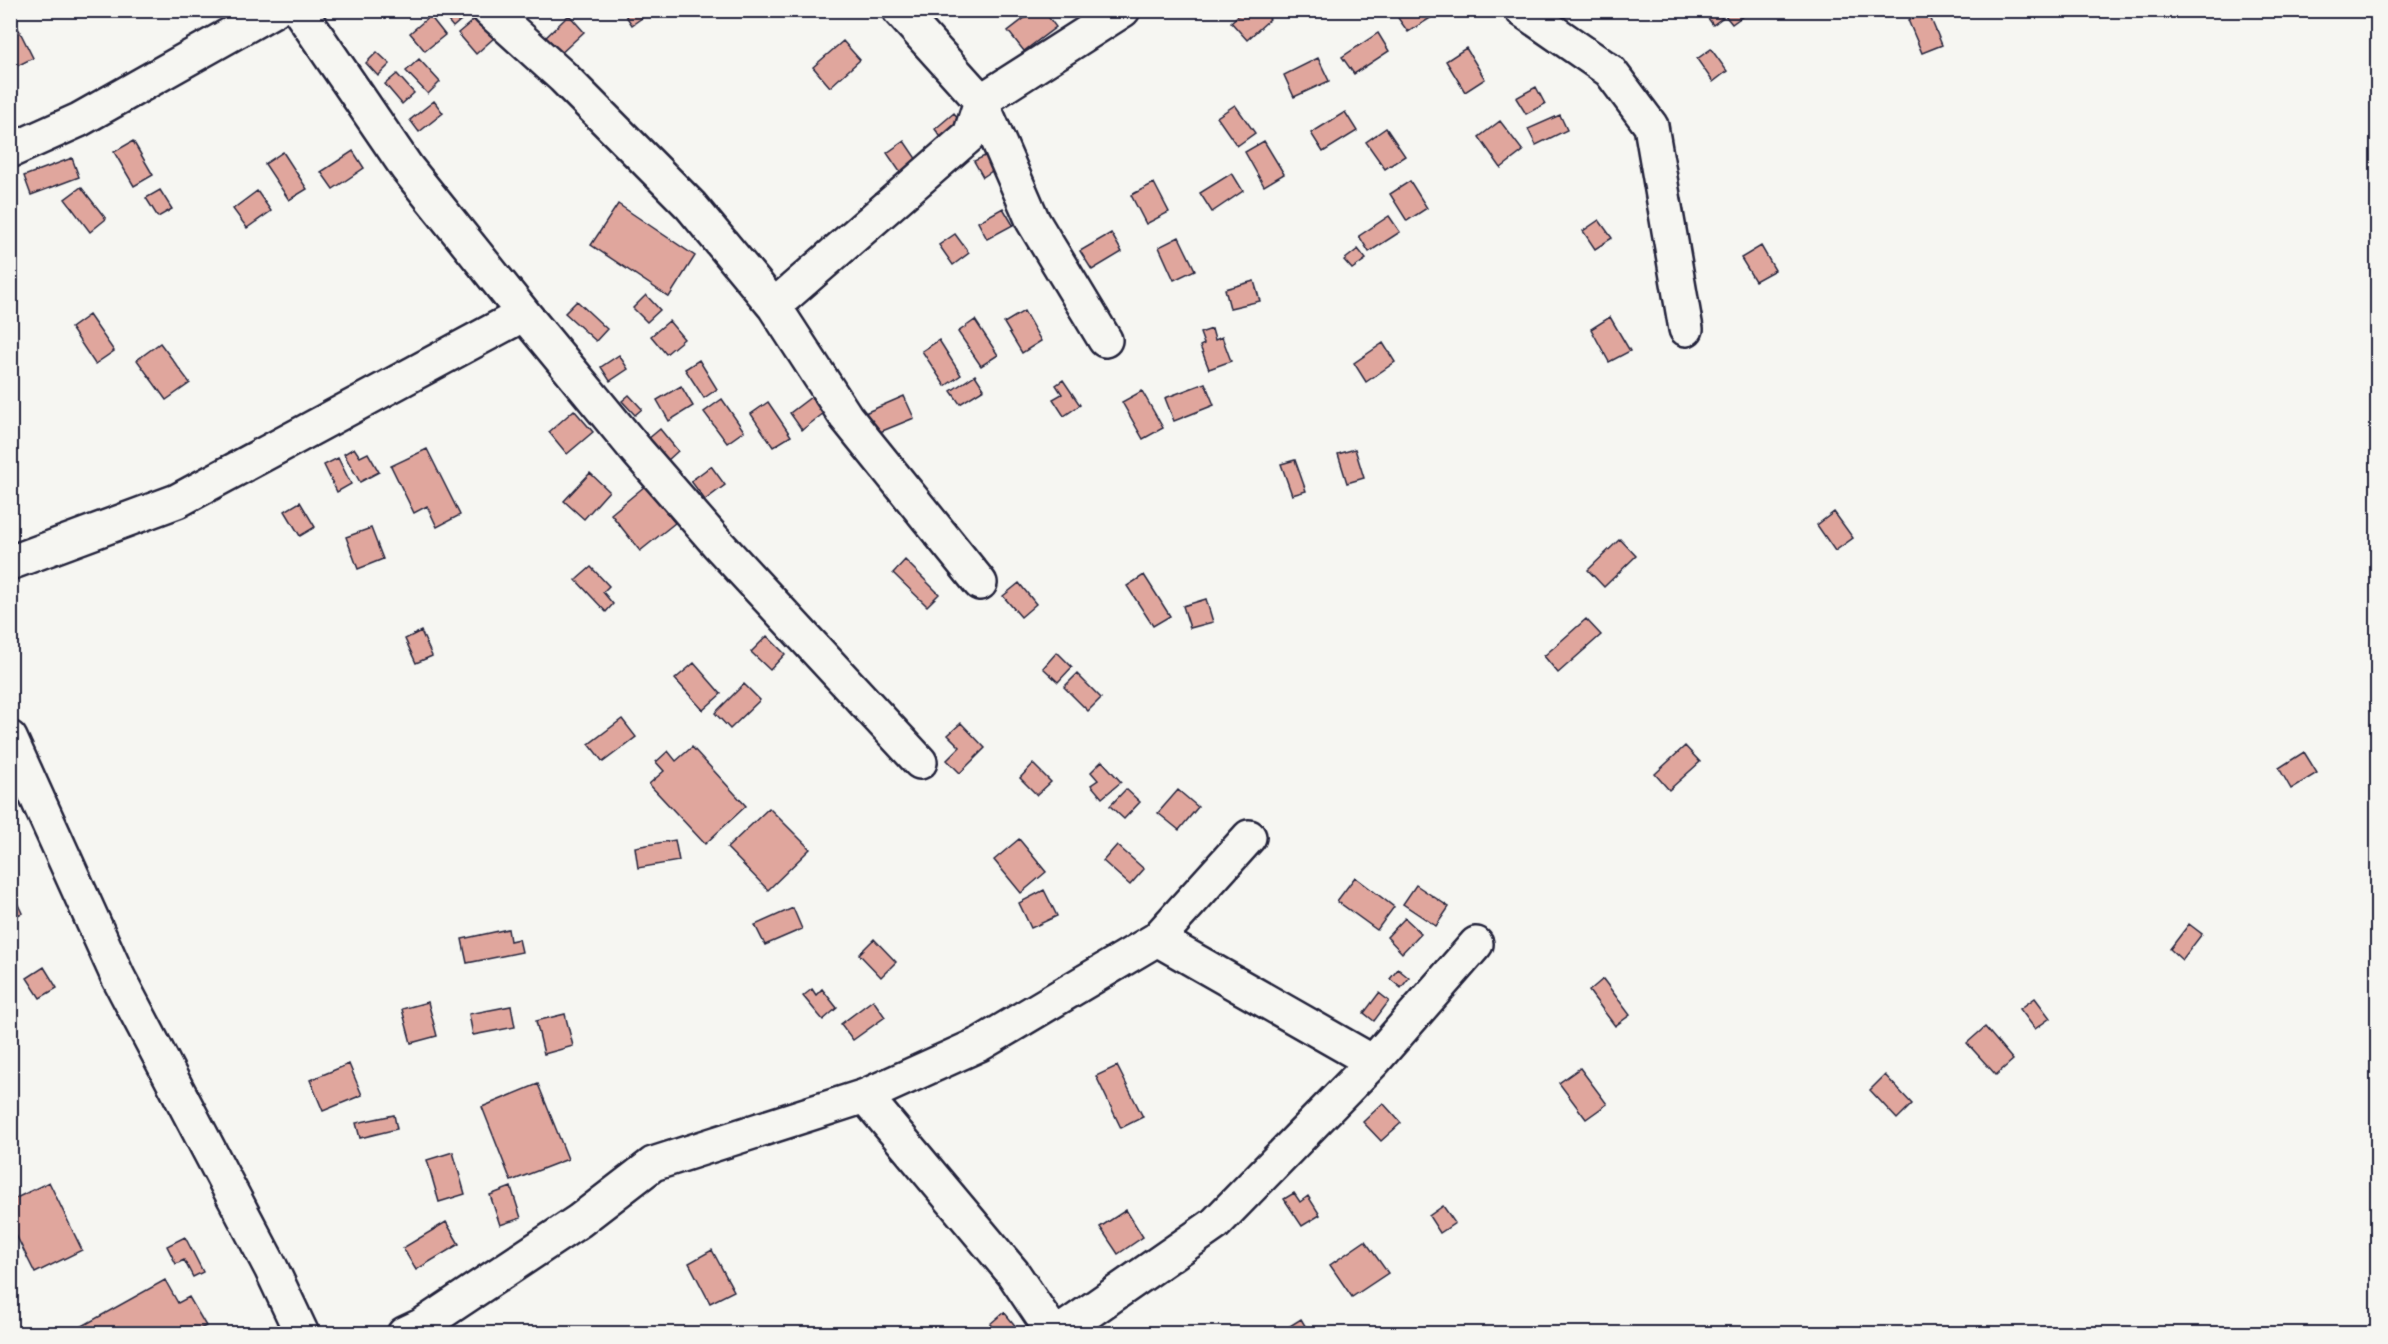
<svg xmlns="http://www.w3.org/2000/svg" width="2388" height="1344" viewBox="0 0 2388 1344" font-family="Dekko,sans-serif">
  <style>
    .building { fill: #e0a69d; stroke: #22223b; stroke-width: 1.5 }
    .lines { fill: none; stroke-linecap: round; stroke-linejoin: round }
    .minor-casing { stroke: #22223b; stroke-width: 38 }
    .minor { stroke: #f6f6f2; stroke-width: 33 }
  </style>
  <rect width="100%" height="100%" fill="#f6f6f2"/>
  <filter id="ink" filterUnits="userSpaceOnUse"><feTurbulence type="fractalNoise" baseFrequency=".0167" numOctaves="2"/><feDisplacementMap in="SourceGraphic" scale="12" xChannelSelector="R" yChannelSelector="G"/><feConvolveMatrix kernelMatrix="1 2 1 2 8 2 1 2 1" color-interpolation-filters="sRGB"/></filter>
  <g filter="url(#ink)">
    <path class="building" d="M 439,10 L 467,10 L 469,13 L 453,27 Z
      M 622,10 L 653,10 L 632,25 Z
      M 1035,10 L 1043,10 L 1056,27 L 1024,51 L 1008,31 Z
      M 1244,10 L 1263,10 L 1270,19 L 1247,40 L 1231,22 Z
      M 1410,10 L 1440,10 L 1440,12 L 1408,32 L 1398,18 Z
      M 1702,10 L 1726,10 L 1720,15 L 1722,18 L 1713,25 Z
      M 1729,10 L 1740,10 L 1743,16 L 1732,24 L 1724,14 Z
      M 1928,12 L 1942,45 L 1922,53 L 1908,20 Z
      M 569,15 L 584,32 L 558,56 L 543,40 Z
      M 12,16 L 33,58 L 13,68 L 10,64 Z
      M 430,16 L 445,35 L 425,51 L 410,33 Z
      M 476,18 L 494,38 L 476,54 L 458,33 Z
      M 1378,33 L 1389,51 L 1354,74 L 1342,57 Z
      M 843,41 L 860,60 L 830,87 L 813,67 Z
      M 1466,48 L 1485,79 L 1465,92 L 1446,61 Z
      M 1711,49 L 1727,71 L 1713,82 L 1697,59 Z
      M 377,52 L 390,64 L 378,76 L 366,63 Z
      M 1318,58 L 1329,81 L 1294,97 L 1284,75 Z
      M 419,59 L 440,82 L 428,94 L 406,71 Z
      M 397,74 L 414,93 L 402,104 L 385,84 Z
      M 1536,87 L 1545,104 L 1526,114 L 1516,98 Z
      M 434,101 L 443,113 L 419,132 L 410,120 Z
      M 1235,105 L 1255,133 L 1237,146 L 1217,117 Z
      M 1345,112 L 1357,131 L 1323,152 L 1311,133 Z
      M 954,113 L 963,124 L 943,140 L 935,129 Z
      M 1560,115 L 1567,130 L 1536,145 L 1528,129 Z
      M 1500,121 L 1523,151 L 1501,168 L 1479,137 Z
      M 1386,128 L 1405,156 L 1385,169 L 1366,142 Z
      M 133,141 L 153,175 L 134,186 L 114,152 Z
      M 904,141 L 917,160 L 900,172 L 887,153 Z
      M 1264,141 L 1284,174 L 1264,186 L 1245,152 Z
      M 353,151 L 364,168 L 333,189 L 321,172 Z
      M 283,152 L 307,189 L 289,200 L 265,164 Z
      M 987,155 L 995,169 L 983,177 L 974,161 Z
      M 72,158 L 79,177 L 31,195 L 24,176 Z
      M 1232,173 L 1243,191 L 1212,212 L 1200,193 Z
      M 1410,181 L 1427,208 L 1407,221 L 1390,194 Z
      M 1154,183 L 1169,212 L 1146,224 L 1131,195 Z
      M 81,187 L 106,219 L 90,232 L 65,199 Z
      M 160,190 L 172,209 L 158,217 L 146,198 Z
      M 257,191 L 271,211 L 247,228 L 233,209 Z
      M 618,204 L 695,256 L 669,297 L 591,245 Z
      M 1003,208 L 1013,225 L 987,239 L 978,222 Z
      M 1389,216 L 1400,232 L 1369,252 L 1359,236 Z
      M 1599,220 L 1612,238 L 1595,249 L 1583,231 Z
      M 1111,233 L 1122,252 L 1092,270 L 1080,251 Z
      M 955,234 L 969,253 L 953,265 L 939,245 Z
      M 1179,237 L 1195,270 L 1174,280 L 1159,247 Z
      M 1761,246 L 1775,270 L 1755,281 L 1741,258 Z
      M 1358,249 L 1366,259 L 1352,269 L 1344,260 Z
      M 1254,281 L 1260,301 L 1230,308 L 1225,289 Z
      M 646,295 L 660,310 L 647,322 L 633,308 Z
      M 577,301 L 607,329 L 596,341 L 565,313 Z
      M 1024,311 L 1041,341 L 1022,353 L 1004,323 Z
      M 89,315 L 114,351 L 95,364 L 71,328 Z
      M 1610,317 L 1630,351 L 1609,362 L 1591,329 Z
      M 975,320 L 998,355 L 981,366 L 958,332 Z
      M 669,321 L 684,339 L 666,354 L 651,336 Z
      M 1212,329 L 1215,340 L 1222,337 L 1231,361 L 1209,369 L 1200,346 L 1204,344 L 1200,333 Z
      M 939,340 L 961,375 L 945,386 L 922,351 Z
      M 160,343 L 190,383 L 166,400 L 137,360 Z
      M 1383,343 L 1395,362 L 1366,382 L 1354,363 Z
      M 619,355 L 628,369 L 610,381 L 601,367 Z
      M 699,360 L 717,389 L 704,398 L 685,369 Z
      M 975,375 L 984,389 L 960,404 L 951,391 Z
      M 1063,380 L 1080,405 L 1064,416 L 1053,399 L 1062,394 L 1056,385 Z
      M 1205,383 L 1214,405 L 1174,421 L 1165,398 Z
      M 681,386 L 693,406 L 669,421 L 657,400 Z
      M 1142,391 L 1163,428 L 1143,439 L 1122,402 Z
      M 629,395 L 642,409 L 635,415 L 622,401 Z
      M 904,396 L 914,418 L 875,434 L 865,413 Z
      M 811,397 L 824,413 L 802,430 L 790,413 Z
      M 722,399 L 744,431 L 727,443 L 704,412 Z
      M 768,402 L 791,436 L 773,447 L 751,414 Z
      M 574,410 L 593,432 L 567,454 L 549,432 Z
      M 660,429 L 678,451 L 667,461 L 648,439 Z
      M 354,448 L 360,457 L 368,453 L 379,472 L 360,482 L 344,454 Z
      M 427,449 L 460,515 L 437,527 L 427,506 L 414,513 L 391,466 Z
      M 1355,449 L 1364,478 L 1347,483 L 1338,454 Z
      M 338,458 L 351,484 L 337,492 L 324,465 Z
      M 1295,460 L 1306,491 L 1292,495 L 1281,464 Z
      M 711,466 L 725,485 L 705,500 L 691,481 Z
      M 590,473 L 609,491 L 584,519 L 564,501 Z
      M 645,486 L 675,523 L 640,551 L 611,514 Z
      M 300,502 L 315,527 L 300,536 L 285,511 Z
      M 1834,512 L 1853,538 L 1835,551 L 1817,525 Z
      M 371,528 L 383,559 L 358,569 L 346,537 Z
      M 1620,539 L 1636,556 L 1604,587 L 1588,570 Z
      M 905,560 L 939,594 L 927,606 L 893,573 Z
      M 591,567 L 609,586 L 603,592 L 613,604 L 606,612 L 576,580 Z
      M 1144,575 L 1170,616 L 1153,626 L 1127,586 Z
      M 1019,583 L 1036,604 L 1021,617 L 1003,596 Z
      M 1206,599 L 1213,622 L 1190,628 L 1183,606 Z
      M 1586,619 L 1601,635 L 1558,673 L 1544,656 Z
      M 421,631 L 432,656 L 416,663 L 405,639 Z
      M 767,636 L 785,654 L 770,670 L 751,652 Z
      M 1057,652 L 1072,667 L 1058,682 L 1043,668 Z
      M 694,663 L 721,694 L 703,710 L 675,679 Z
      M 1077,674 L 1101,698 L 1088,711 L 1064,687 Z
      M 744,684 L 760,700 L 730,729 L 715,713 Z
      M 622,719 L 636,737 L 603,762 L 589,744 Z
      M 961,723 L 985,748 L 960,773 L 947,760 L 960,747 L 948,735 Z
      M 1685,746 L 1700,762 L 1669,790 L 1655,774 Z
      M 692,747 L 746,806 L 705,844 L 649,784 L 664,771 L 656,762 L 668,751 L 676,761 Z
      M 2304,752 L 2317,773 L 2291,789 L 2279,768 Z
      M 1102,761 L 1121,782 L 1102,798 L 1091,785 L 1098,780 L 1091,772 Z
      M 1033,764 L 1051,782 L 1037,795 L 1020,778 Z
      M 1126,789 L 1140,802 L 1124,819 L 1110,806 Z
      M 1178,790 L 1198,807 L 1179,830 L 1158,813 Z
      M 769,808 L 810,849 L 768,890 L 727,848 Z
      M 1019,839 L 1046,872 L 1021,893 L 994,860 Z
      M 675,840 L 679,861 L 638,868 L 635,847 Z
      M 1117,845 L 1144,869 L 1130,885 L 1103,861 Z
      M 1355,877 L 1394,907 L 1377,930 L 1337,901 Z
      M 1416,885 L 1449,907 L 1436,926 L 1403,904 Z
      M 1044,890 L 1057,916 L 1031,928 L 1019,903 Z
      M 13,894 L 22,913 L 10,918 L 10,895 Z
      M 793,908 L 802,929 L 765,945 L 755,925 Z
      M 1405,918 L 1421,933 L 1402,953 L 1387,937 Z
      M 2189,924 L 2202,934 L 2182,960 L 2170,949 Z
      M 508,929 L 510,941 L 519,939 L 522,952 L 467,963 L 462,939 Z
      M 874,939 L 896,962 L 881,977 L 859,954 Z
      M 44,967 L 57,988 L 40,998 L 27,978 Z
      M 1398,969 L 1409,978 L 1401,988 L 1390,979 Z
      M 1603,979 L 1630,1015 L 1615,1026 L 1589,991 Z
      M 812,989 L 816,995 L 822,989 L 837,1008 L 823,1020 L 803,996 Z
      M 1379,993 L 1389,1001 L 1374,1021 L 1364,1013 Z
      M 2035,998 L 2050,1018 L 2035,1029 L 2020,1009 Z
      M 873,1000 L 885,1017 L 853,1040 L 841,1024 Z
      M 428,1002 L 437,1036 L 411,1043 L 402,1009 Z
      M 511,1006 L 515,1027 L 473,1035 L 469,1014 Z
      M 565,1014 L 573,1046 L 544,1054 L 536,1021 Z
      M 1985,1027 L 2013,1060 L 1996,1075 L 1967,1043 Z
      M 349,1064 L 362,1095 L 323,1111 L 310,1080 Z
      M 1117,1066 L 1143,1117 L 1121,1128 L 1096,1076 Z
      M 1580,1068 L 1607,1104 L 1586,1119 L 1559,1083 Z
      M 1885,1075 L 1912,1104 L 1897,1119 L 1870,1090 Z
      M 538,1084 L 568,1159 L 511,1181 L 482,1107 Z
      M 1383,1103 L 1401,1123 L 1381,1141 L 1363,1122 Z
      M 394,1115 L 397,1129 L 360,1138 L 356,1123 Z
      M 453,1152 L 465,1194 L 439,1202 L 427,1160 Z
      M 49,1182 L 82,1250 L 35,1273 L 10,1223 L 10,1201 Z
      M 511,1187 L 521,1218 L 500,1225 L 490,1195 Z
      M 1294,1193 L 1300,1202 L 1308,1196 L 1320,1215 L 1302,1226 L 1284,1199 Z
      M 1443,1206 L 1455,1223 L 1440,1233 L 1429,1216 Z
      M 1126,1210 L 1143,1237 L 1118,1254 L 1100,1227 Z
      M 446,1222 L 459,1244 L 416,1270 L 403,1248 Z
      M 185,1237 L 203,1272 L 193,1277 L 184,1260 L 176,1264 L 167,1246 Z
      M 1365,1241 L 1388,1273 L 1352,1297 L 1330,1265 Z
      M 712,1250 L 734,1291 L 710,1303 L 689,1263 Z
      M 165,1280 L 178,1303 L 189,1297 L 206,1326 L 196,1331 L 197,1334 L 68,1334 Z
      M 1004,1312 L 1022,1334 L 998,1334 L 990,1324 Z
      M 1301,1319 L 1310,1334 L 1277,1334 Z"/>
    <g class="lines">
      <g class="minor-casing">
        <path id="minor" d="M 299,10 L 407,168 L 524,314 L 637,451 L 717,543 L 920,762
          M 489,10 L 563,77 L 691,206 L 774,306 L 846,417 L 980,583
          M 1522,10 L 1610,71 L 1651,126 L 1686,329
          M 10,151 L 79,120 L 274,10
          M 774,306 L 970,135 L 981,101 L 899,10
          M 1105,340 L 1033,221 L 981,101 L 1123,10
          M 10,563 L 177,501 L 524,314
          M 10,738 L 118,977 L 271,1268 L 302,1334
          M 1157,939 L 1373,1062
          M 865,1096 L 1013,1273 L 1054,1334
          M 404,1334 L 421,1326 L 579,1221 L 653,1164 L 865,1096 L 980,1044 L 1157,939 L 1249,837
          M 1057,1334 L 1215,1224 L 1373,1062 L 1476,944"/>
      </g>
      <use href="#minor" class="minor"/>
    </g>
  </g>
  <rect width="2388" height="1344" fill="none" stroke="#f6f6f2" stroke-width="36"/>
  <rect x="18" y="18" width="2352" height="1308" fill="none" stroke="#22223b" stroke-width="2" filter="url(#ink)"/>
</svg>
